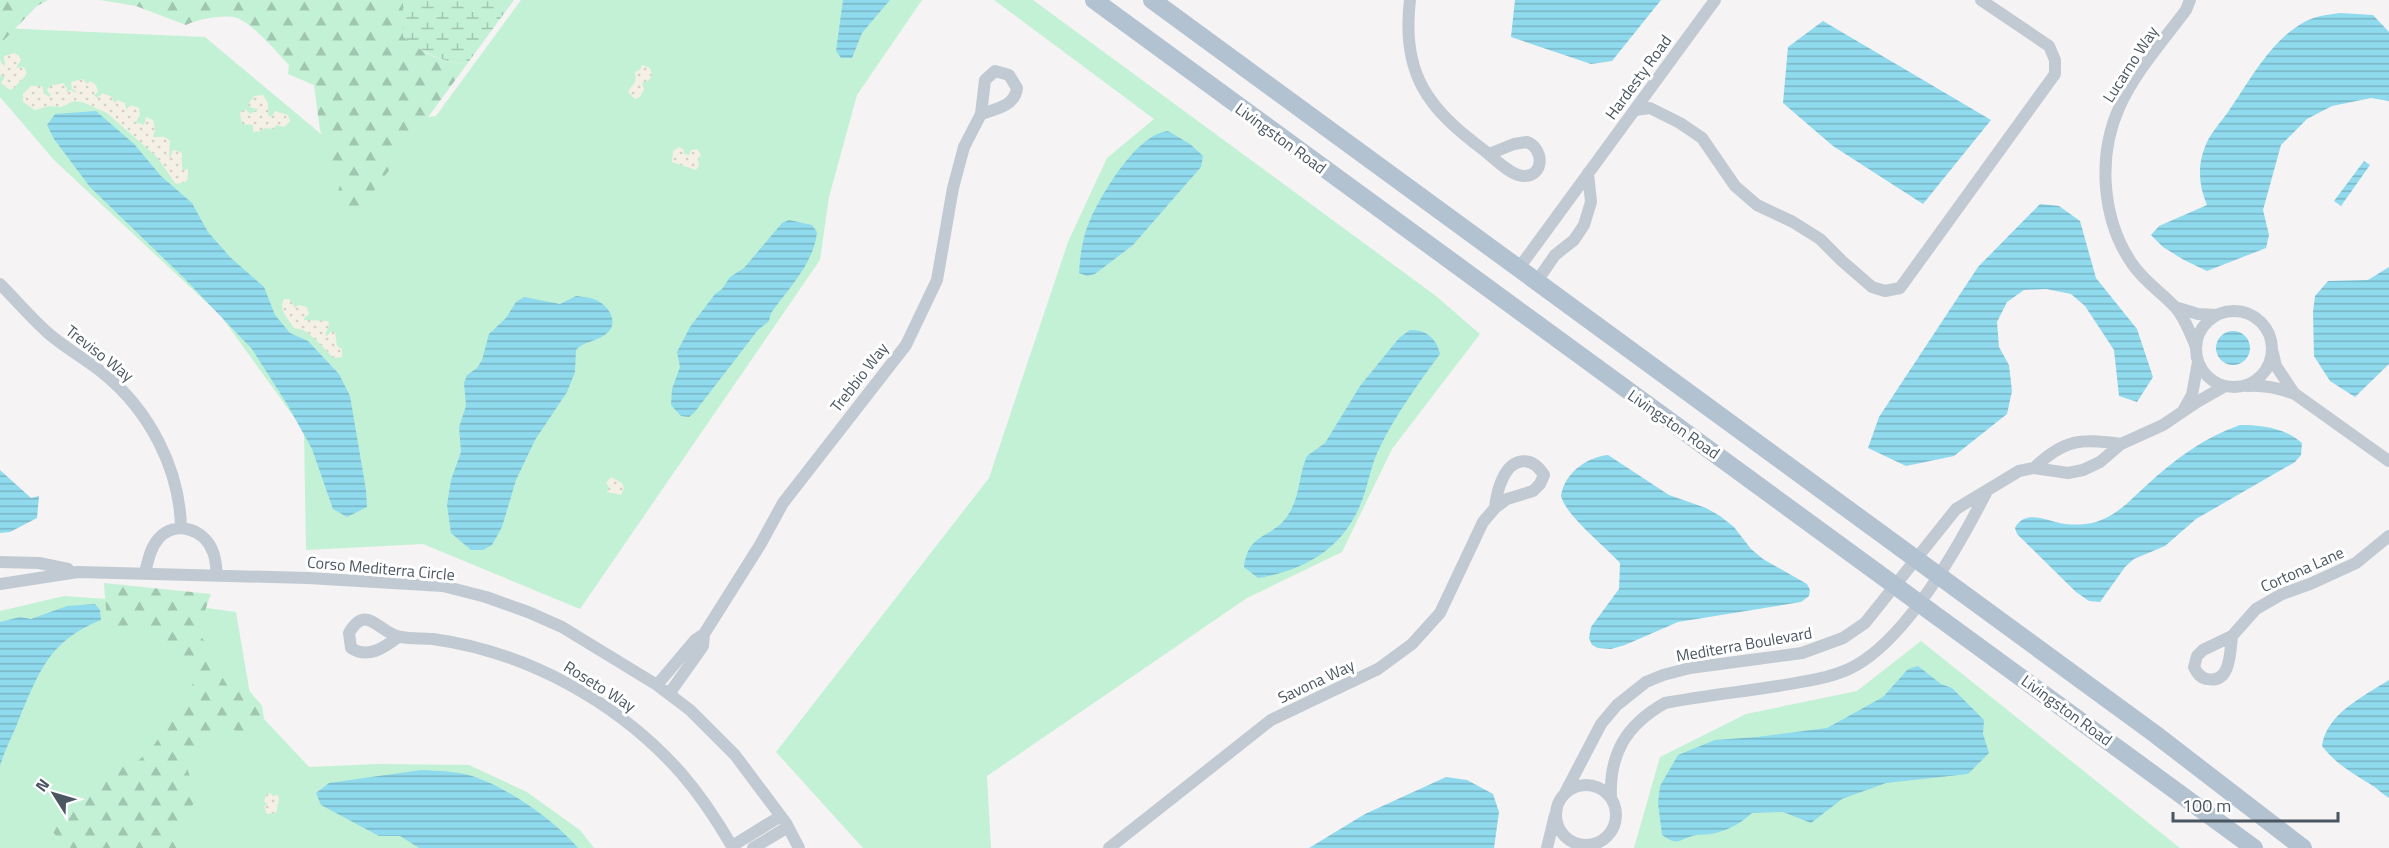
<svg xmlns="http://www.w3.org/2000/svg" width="2389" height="848" viewBox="0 0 2389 848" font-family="'Titillium Web',sans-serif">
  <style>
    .grass { fill: #c3f1d5 }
    .forest { fill: url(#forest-firs) }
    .wetland { fill: url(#wetland-marsh) }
    .sand { fill: url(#sand-dots) }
    .water { fill: url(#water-rules) }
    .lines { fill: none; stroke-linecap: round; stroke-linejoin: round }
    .minor { stroke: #c1cad2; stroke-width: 12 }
    .primary { stroke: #b3c2d1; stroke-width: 18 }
    .labels { text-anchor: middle; stroke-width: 6; stroke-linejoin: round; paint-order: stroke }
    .street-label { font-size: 16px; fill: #4a5661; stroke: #fff }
  </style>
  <defs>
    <pattern id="forest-firs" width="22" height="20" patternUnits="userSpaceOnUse" patternTransform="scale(1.5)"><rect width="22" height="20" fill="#c3f1d5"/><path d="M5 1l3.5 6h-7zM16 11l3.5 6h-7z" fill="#a0c6b0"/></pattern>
    <pattern id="wetland-marsh" width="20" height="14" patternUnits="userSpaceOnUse" patternTransform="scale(1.5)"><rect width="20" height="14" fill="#c3f1d5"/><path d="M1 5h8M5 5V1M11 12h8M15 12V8" fill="none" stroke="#a0c6b0"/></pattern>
    <pattern id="sand-dots" width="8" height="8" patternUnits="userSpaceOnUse" patternTransform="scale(1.5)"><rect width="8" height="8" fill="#f5f0e5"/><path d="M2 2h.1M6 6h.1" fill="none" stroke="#d4d0c7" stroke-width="1.8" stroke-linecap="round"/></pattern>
    <pattern id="water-rules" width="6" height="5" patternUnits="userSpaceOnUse" patternTransform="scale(1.5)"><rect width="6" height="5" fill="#90daee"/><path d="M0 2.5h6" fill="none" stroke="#78b4c4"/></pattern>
  </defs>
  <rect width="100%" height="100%" fill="#f5f3f3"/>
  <path class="grass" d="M 521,0 L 922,0 L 857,95 L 829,197 L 820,260 L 580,609 L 423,544 L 306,550 L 304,431 L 221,316 L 54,160 L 0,97 L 0,28 L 205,37 L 321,134 L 436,116 Z
    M 994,0 L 1033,0 L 1436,296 L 1480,334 L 1392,449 L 1342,552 L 1247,598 L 987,776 L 991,848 L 863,848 L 776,752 L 989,478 L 1068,242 L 1107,158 L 1154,119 Z
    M 64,596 L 178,604 L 236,612 L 252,706 L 309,767 L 378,764 L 469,765 L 527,792 L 581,831 L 594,848 L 0,848 L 0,611 Z
    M 1921,641 L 2180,848 L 1634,848 L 1660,757 L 1746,714 L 1857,691 Z"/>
  <path class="forest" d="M 0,0 L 48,0 L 37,6 L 4,40 L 0,41 Z
    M 100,0 L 403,0 C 405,8 402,16 403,24 C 409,51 442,63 467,64 L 360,210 L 354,213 L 337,209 L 335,201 L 341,182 L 320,130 L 314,85 L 288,74 L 289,65 C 278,53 252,23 237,18 C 223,14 199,19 186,25 L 136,6 Z
    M 104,583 L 211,594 L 202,619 L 202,638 L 217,653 L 212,674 L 214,694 L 224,675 L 238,677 L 262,706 L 267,738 L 233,730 L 216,736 L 203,754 L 184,759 L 189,774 L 201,796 L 170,829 L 190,842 L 189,848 L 44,848 L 62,843 L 52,831 L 80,803 L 101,771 L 120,760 L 132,766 C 154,748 164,736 170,708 L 185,697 L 195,680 L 187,666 L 170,655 L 166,639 L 150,630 L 127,632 L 113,627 L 106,610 Z"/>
  <path class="wetland" d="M 403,0 L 514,0 L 467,64 C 442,63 423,52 403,37 Z"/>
  <path class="sand" d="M 15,53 L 22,58 L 16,68 L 24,67 L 27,74 L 14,88 L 10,90 L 1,83 L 5,77 L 0,75 L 0,60 L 5,67 L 4,56 Z
    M 642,65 L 650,68 L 652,75 L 649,80 L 642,83 L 644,89 L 640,97 L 635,99 L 628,92 C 633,82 637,85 635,72 L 640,70 Z
    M 83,79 L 87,84 L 91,81 L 96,85 L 98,92 L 94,95 L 97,98 L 103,93 L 112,97 L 114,103 L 118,100 L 125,103 L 126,110 L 130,105 L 139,108 L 140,115 L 135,124 L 139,123 L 144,125 L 146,117 L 153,120 L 155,129 L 153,137 C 160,139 163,133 170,141 L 169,157 L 171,157 L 172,151 L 175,150 L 182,153 L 182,168 L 183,170 L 188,169 L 188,178 L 185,182 L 176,184 L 156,156 L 107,113 L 82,102 L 74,101 L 61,107 L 49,106 L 35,110 L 23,102 L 23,94 L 31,86 L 42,86 L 44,93 L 49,97 L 51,96 L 47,90 L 50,86 L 63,83 L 67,88 L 66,92 L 71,90 L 75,93 L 76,91 L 72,89 L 71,82 Z
    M 263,95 L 268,103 L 268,115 L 272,117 L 275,111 L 288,115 L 290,121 L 284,127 L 276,125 L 274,129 L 265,128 L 261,131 L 253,132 L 253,125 L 242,124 L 240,113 L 245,109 L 250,114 L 259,109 L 252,108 L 248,105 L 254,96 Z
    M 679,147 L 684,150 L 684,154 L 689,155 L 691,150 L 697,149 L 701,155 L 698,160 L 699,165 L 696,170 L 672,162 L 673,151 Z
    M 284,299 L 289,299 L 295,308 L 298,305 L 307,307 L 309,314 L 304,318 L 304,320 L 328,321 L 329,326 L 325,334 L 327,336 L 330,332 L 335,332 L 337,346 L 342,349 L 342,357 L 334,358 C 326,351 311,333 303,330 C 300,329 297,329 294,328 C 289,319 278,311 284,299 Z
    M 611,477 L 622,483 L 624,488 L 621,495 L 607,492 L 609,487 L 606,483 Z
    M 270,793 L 273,796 L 278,795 L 279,799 L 276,813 L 267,814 L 264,806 L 268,804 L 264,802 L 266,795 Z"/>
  <path class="water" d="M 843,0 L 890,0 L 862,33 L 852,58 L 841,58 L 836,51 Z
    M 1515,0 L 1661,0 L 1612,61 L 1591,64 L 1511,37 Z
    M 2340,13 L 2373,15 L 2389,32 L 2389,101 L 2371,98 L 2332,106 L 2307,119 L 2281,145 L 2263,210 L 2269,235 L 2266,248 L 2207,271 L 2184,260 L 2163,247 L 2151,235 L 2159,226 L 2207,205 C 2199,186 2197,166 2205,147 C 2209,135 2220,123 2228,112 C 2249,82 2269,43 2301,24 C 2313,16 2326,15 2340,13 Z
    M 1823,21 L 1991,120 L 1923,204 L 1833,146 L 1783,103 L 1788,47 Z
    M 96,111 L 134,144 L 161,176 L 192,203 L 208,232 L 231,258 L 264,287 L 275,315 L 290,333 L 308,341 L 339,374 L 350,396 L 366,490 L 367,507 L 347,517 L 333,509 L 312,449 L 287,404 L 252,349 L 183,277 L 90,187 L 54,139 L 47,125 L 55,114 Z
    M 1168,131 L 1190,144 L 1203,156 L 1201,167 L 1133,245 L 1095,274 L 1087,276 L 1079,273 C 1080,255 1083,234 1091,218 C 1103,192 1137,134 1168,131 Z
    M 2364,161 L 2370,165 L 2341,206 L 2334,201 Z
    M 2040,204 L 2059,206 L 2080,221 L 2096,278 L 2137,329 L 2153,377 L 2137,402 L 2119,396 L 2114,350 L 2085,306 L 2071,294 L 2046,289 L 2024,290 L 2007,302 L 1997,322 L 1999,347 L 2009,365 L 2012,391 L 2007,414 L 1954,456 L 1906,466 L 1868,448 L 1879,417 L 1978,267 Z
    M 789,220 L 812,225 L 817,232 C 814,263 789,288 771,313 L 769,321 L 758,330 L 694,413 L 689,417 L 681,416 L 671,405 L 672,389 L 680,367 L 677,352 L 690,327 L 715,294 L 722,289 L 730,277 L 744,268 L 782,223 Z
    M 2389,267 L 2389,364 L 2355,397 L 2330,381 L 2314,356 L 2313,312 L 2315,296 L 2328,281 L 2368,280 Z
    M 576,296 C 583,297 590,297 596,300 C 609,306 620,323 606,334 C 596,342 584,341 576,350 L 575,372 L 567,392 L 535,440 L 516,480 L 502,527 L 492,545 L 483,550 L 471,550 L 451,533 L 447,505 L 451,480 L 461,452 L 459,427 L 466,406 L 464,383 L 467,375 L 477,368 L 482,360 L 489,334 L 506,318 L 516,302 L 524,297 L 560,304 Z
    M 1410,330 C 1426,329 1437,339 1440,354 C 1418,384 1396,414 1380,447 C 1369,468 1368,491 1357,512 C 1338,552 1300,571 1258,578 L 1244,567 C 1248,531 1273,539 1288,515 C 1301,495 1298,476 1307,456 L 1325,443 L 1360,386 L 1399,338 Z
    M2216 348a17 17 0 1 1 34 0a17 17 0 1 1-34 0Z
    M 2240,425 C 2262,425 2285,428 2302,443 L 2301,455 L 2295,462 L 2196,519 L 2165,546 L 2134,559 L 2125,567 L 2100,602 L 2089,601 L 2076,592 L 2017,534 L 2015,528 C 2026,508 2047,522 2065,524 C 2076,525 2090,525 2101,520 C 2120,513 2133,497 2148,484 C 2175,459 2205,437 2240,425 Z
    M 1608,455 L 1669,495 L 1706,508 L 1720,516 L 1734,527 L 1751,549 L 1763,559 L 1807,584 L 1810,590 L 1809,596 L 1801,602 L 1678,622 L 1625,645 L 1611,649 L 1598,648 L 1592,645 L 1589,638 L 1591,627 L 1619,589 L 1620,563 C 1605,546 1566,516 1561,496 C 1564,474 1586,457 1608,455 Z
    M 0,470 L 31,498 L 39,496 L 37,518 L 10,532 L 0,533 Z
    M 95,604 L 100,610 L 101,620 C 49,641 40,670 19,719 C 13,735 5,749 0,766 L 0,622 L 20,617 L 31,619 L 67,606 Z
    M 1918,666 L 1941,684 L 1952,688 L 1984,720 L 1983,734 L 1989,753 L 1968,774 L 1886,783 L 1842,799 L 1811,823 L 1783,812 L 1752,813 C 1740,824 1727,831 1711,834 C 1705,835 1698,834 1692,836 C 1677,841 1678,846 1662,835 L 1658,803 L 1660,786 L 1678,755 L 1715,740 L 1757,737 L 1827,728 L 1883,697 L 1908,669 Z
    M 2389,680 L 2389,798 C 2382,794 2377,788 2370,784 C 2351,772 2337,765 2322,746 C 2326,714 2364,696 2389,680 Z
    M 421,770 C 438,771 456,771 472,776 C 507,787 554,820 578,848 L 419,848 L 400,836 L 379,836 L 321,805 L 316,793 L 329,783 Z
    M 1446,777 L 1467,780 L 1493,794 L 1499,812 L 1494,848 L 1309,848 L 1365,814 Z"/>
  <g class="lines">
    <path class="minor" d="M 1410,0 C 1401,74 1428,109 1485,151 C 1495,159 1510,175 1523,176 C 1545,177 1544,148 1527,142 L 1514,144 L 1489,154
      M 2190,0 L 2186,10 C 2163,41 2134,73 2119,108 C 2097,157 2102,221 2133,265 C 2145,282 2161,292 2175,307 C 2185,318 2190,333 2196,347
      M 1635,110 L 1650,108 L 1680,123 L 1702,138 L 1735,186 L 1757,205 L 1793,222 L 1820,239 L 1842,261 L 1872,287 L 1885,291 L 1900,288 L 2055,74 L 2055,60 L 2049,46 L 1981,0
      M 1519,268 L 1715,0
      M 1537,281 L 1555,255 L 1574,240 L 1584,225 L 1591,202 L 1588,173
      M 0,284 C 16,300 31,318 48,333 C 65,348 86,359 103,373 C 149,410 180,469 181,528
      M 2175,307 L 2198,314 L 2217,315
      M2196 349a38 38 0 1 1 76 0a38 38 0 1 1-76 0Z
      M 2273,353 L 2276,366 L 2294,393
      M 2248,386 C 2265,385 2279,388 2295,394 L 2389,461
      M 2184,409 L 2192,395 L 2198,362
      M 2034,468 C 2064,439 2082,438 2121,444
      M 0,562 L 39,563 L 68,569
      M 145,573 C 148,561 150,548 159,538 C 176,520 205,529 213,552 C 216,559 216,568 217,575
      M 0,584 L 78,572 L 308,578 L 443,586 L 486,597 L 528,612 L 562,627 L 657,685 L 690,710 L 735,755 L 786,823 L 799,848
      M 2232,636 C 2230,652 2231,684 2207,679 C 2200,678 2197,673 2194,667 L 2197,656 L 2203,650 L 2232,636 L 2256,609 L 2282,594 L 2310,584 L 2356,563 L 2389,536
      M 398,637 C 384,648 368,659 351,648 L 349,633 C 367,602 379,634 401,637 C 412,639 422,638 433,639 C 527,652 618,702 681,773 C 701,796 718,822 733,848
      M 657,685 L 695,640 L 704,634 L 760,545 L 783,503 L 906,345 L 937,280 L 953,188 L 964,147 L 981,114 L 985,80 L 995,71 L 1009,75 L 1017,88 C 1015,106 996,109 981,114
      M 669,694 L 703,646 L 704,634
      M1556 815a30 30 0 1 1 60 0a30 30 0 1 1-60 0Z
      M 1565,793 L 1601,724 L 1617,705 L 1646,682 L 1663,675 L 1690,668 L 1802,653 L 1843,638 L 1865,623 L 1956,509 L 2019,471 L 2034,468 L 2068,473 L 2083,470 L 2100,462 L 2121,444 L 2163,425 L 2197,402 L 2225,386
      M 1611,798 C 1609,754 1626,725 1665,703 C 1702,696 1740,692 1778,686 C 1801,682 1827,679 1849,669 C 1906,642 1959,546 1987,491
      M 732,846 L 781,816
      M 753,848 L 788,827
      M 1109,848 L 1271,720 L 1378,669 L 1412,644 L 1440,613 L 1483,522 L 1495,508 L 1507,499 L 1533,491 L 1540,484 L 1544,475 C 1531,454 1511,458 1502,480 C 1498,488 1496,499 1495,508
      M 1547,848 L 1555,815"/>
    <path class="primary" d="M 1094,0 L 2254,848
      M 1152,0 L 2155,734 L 2303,848"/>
  </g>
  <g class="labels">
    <g class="street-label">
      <text transform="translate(2130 64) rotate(-57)" y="6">Lucarno Way</text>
      <text transform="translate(1638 77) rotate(-54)" y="6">Hardesty Road</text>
      <text transform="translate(1281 138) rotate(36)" y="6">Livingston Road</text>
      <text transform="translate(100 353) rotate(38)" y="6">Treviso Way</text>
      <text transform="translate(859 377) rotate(-52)" y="6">Trebbio Way</text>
      <text transform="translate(1674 424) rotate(35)" y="6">Livingston Road</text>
      <text transform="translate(381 568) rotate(5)" y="6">Corso Mediterra Circle</text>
      <text transform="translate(2302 569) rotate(-24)" y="6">Cortona Lane</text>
      <text transform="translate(1744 644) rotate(-10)" y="6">Mediterra Boulevard</text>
      <text transform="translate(1316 681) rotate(-25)" y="6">Savona Way</text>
      <text transform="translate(600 686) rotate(32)" y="6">Roseto Way</text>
      <text transform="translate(2067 710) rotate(36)" y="6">Livingston Road</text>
    </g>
  </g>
  <g transform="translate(54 794) rotate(307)" stroke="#ffffff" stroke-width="4.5" paint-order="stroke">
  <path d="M0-4.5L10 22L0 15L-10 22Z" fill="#4a5661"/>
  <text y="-9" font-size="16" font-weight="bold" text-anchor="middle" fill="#4a5661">N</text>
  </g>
  <path d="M2173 812v9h165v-9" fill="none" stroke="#4a5661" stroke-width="3"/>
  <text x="2182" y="812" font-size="18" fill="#4a5661" stroke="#ffffff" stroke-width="4.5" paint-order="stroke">100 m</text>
</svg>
